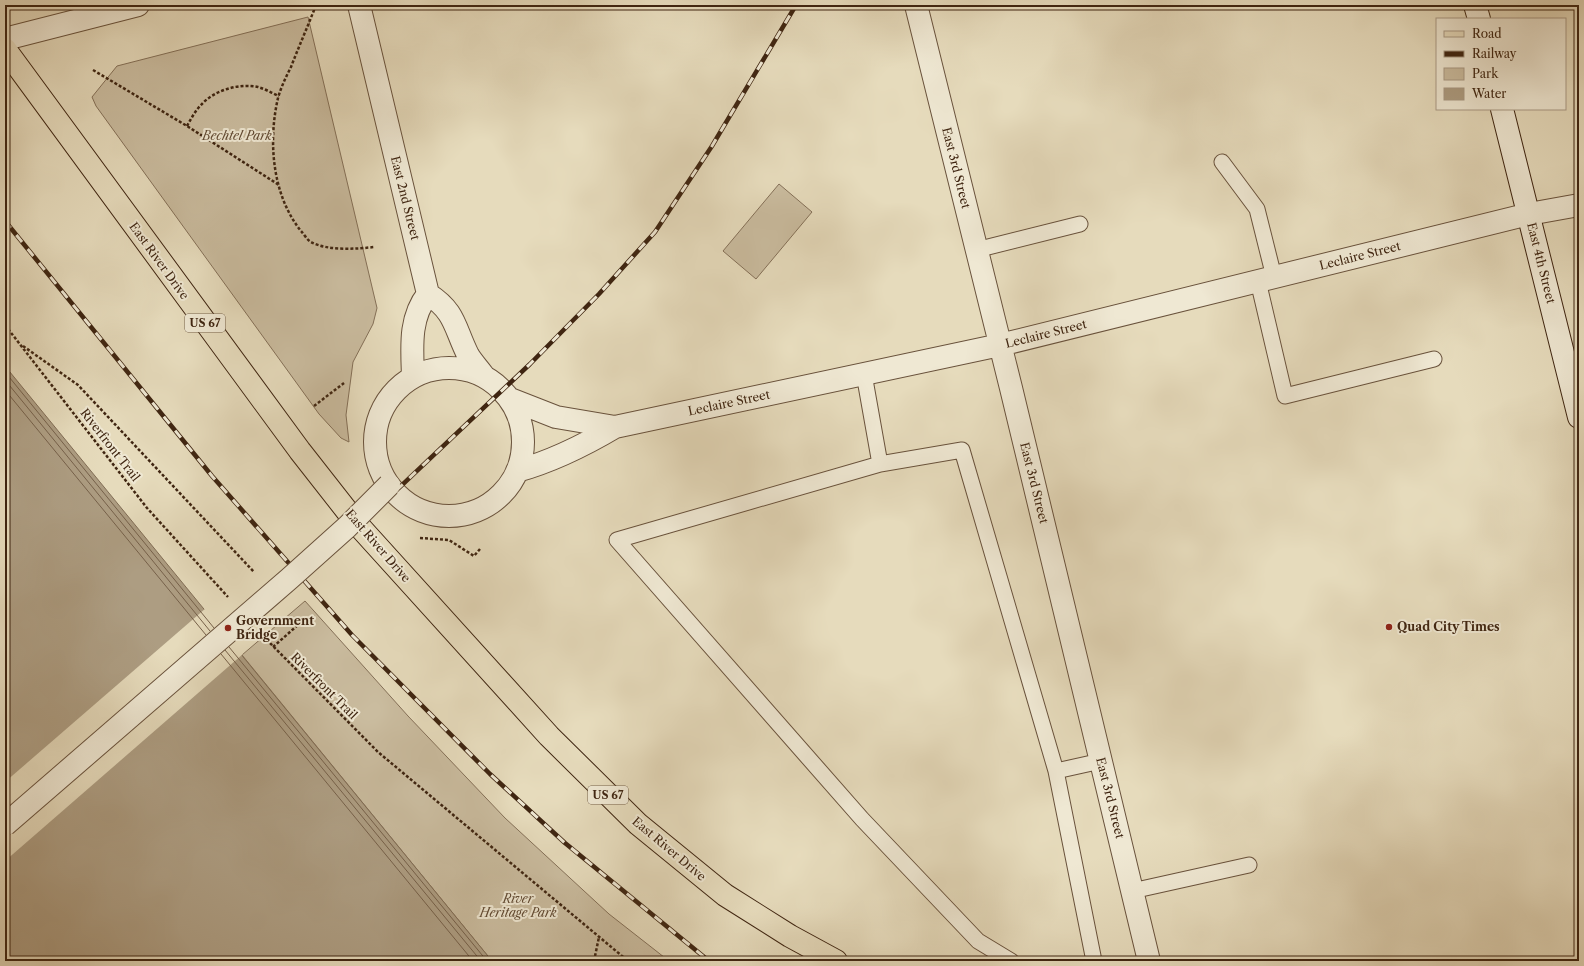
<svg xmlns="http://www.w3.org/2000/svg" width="1584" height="966" viewBox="0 0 1584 966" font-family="'Libre Caslon Text',serif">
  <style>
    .green { fill: #cabc9f; stroke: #847058 }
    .water { fill: #ad9d82; stroke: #816d55 }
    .pier { fill: #e6dbbc }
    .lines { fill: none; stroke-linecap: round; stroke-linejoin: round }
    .shore { stroke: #76614a; stroke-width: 1 }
    .service-casing { stroke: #69523c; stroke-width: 17 }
    .minor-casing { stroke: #69523c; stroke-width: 24 }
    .tertiary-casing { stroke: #69523c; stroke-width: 24 }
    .secondary-casing { stroke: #3f2511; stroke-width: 24 }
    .primary-casing { stroke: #3f2511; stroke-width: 24 }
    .path { stroke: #3f2511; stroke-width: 2.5; stroke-dasharray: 3 2; stroke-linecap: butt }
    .service { stroke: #efe8d3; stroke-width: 15 }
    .minor { stroke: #efe8d3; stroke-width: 22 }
    .tertiary { stroke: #efe8d3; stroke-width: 22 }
    .secondary { stroke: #efe8d3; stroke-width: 22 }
    .primary { stroke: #e6dbbc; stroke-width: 22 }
    .rail-casing { stroke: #3f2511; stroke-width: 4.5 }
    .rail { stroke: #efe8d3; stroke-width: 3; stroke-dasharray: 9; stroke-linecap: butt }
    .tertiary-bridge-casing { stroke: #69523c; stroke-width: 24; stroke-linecap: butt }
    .tertiary-bridge { stroke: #efe8d3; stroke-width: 22 }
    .poi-dot { fill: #8f2418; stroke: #efe8d3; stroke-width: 1.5 }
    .labels { text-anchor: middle; stroke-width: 4; stroke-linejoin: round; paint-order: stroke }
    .shield { fill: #efe8d3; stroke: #74604b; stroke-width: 1 }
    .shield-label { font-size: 11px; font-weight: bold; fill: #3f2511 }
    .park-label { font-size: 12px; font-style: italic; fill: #624b34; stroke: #efe8d3 }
    .street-label { font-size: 12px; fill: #3f2511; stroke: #efe8d3 }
    .poi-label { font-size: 12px; font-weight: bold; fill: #3f2511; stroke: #efe8d3; text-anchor: start }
  </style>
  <rect width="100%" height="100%" fill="#e6dbbc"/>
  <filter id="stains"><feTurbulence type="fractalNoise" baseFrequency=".005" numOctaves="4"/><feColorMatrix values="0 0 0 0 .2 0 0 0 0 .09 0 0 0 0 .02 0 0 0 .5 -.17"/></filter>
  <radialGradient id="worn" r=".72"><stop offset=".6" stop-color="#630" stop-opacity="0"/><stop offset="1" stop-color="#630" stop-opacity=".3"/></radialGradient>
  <path class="green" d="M 308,17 L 377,308 L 373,324 L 353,362 L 346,415 L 349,442 L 341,438 L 319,414 L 96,106 L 92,97 L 117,66 Z
    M 779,184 L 812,212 L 756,279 L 723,251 Z
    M 305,601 L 408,716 L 505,818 L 609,914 L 669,961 L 492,961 L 242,655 Z"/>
  <path class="water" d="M 5,366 L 492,961 L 5,961 Z"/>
  <path class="pier" d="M 206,608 L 243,654 L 5,861 L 5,782 Z"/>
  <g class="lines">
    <path class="shore" d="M 5,372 L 214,628
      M 5,380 L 210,631
      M 5,390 L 206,635
      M 229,647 L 487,961
      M 225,650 L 481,961
      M 221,654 L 473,961"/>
    <g class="service-casing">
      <path id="service" d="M 1222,162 L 1257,209 L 1274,277
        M 976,250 L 1080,224
        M 1258,281 L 1285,396 L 1434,359
        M 864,374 L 880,464
        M 1056,771 L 1101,761
        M 1132,891 L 1249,865
        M 1011,961 L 978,941 L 862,819 L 617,540 L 880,464 L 962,450 L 1056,771 L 1094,961"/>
    </g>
    <g class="minor-casing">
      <path id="minor" d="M 1529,214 L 1579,205"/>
    </g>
    <g class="tertiary-casing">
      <path id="tertiary" d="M 359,5 L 428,294 C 456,312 454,327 468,355 C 472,362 478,368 483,375
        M 916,5 L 1011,388 L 1149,961
        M 5,39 L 138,5
        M375 442a74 74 0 1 1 148 0a74 74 0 1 1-148 0Z
        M 413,376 C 412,347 409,318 428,294
        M 510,399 L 556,417 L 615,427
        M 517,471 C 553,461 583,446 615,427 L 1000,345 L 1529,214"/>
    </g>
    <g class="secondary-casing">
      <path id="secondary" d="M 1475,5 L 1479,19
        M 1502,109 L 1579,417"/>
    </g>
    <g class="primary-casing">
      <path id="primary" d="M 5,49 L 300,451 L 358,525 L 549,736 L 638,824 L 725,895 L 790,936 L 836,961"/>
    </g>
    <path class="path" d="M 316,5 C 308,26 299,46 291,67 C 286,77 281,87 278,98 C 268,141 272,195 301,231 C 304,234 307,240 311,242 C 327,251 357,249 374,247
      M 93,70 L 187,126 L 279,185
      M 187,126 C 191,119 195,111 201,105 C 214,90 239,83 258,87 C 265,89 272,93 279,96
      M 5,325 L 147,508 L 228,597
      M 23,346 L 78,385 L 254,572
      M 314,406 L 344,383
      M 420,538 L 449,540 L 474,556 L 480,549
      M 263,636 L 378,752 L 628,961
      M 273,647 L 299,624
      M 594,961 L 599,937"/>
    <use href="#service" class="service"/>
    <use href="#minor" class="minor"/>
    <use href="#tertiary" class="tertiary"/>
    <use href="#secondary" class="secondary"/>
    <use href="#primary" class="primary"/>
    <g class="rail-casing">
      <path id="rail" d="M 5,221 L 212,476 L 352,635 L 490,774 L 565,843 L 709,961
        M 5,836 L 310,572 L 530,364 L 599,294 L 655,232 L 712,146 L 796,5"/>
    </g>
    <use href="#rail" class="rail"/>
    <g class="tertiary-bridge-casing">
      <path id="tertiary-bridge" d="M 5,825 L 289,579 L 347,527 L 389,485"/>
    </g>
    <use href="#tertiary-bridge" class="tertiary-bridge"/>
  </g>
  <g class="poi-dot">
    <circle cx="1389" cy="627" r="4"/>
    <circle cx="228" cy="628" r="4"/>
  </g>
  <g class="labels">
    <g class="shield">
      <rect x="185" y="314" width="40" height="18" rx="3"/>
      <rect x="588" y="786" width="40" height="18" rx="3"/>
    </g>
    <g class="shield-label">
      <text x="205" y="327">US 67</text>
      <text x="608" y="799">US 67</text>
    </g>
    <g class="park-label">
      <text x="237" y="140">Bechtel Park</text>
      <text x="518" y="903">River<tspan x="518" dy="14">Heritage Park</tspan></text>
    </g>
    <g class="street-label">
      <text transform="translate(956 168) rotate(76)" y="4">East 3rd Street</text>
      <text transform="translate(405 198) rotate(76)" y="4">East 2nd Street</text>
      <text transform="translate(1360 256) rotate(-14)" y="4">Leclaire Street</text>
      <text transform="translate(159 261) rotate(54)" y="4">East River Drive</text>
      <text transform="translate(1541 263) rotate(76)" y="4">East 4th Street</text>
      <text transform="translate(1046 334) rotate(-14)" y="4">Leclaire Street</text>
      <text transform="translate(729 403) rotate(-12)" y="4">Leclaire Street</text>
      <text transform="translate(110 445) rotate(52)" y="4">Riverfront Trail</text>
      <text transform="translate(1034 483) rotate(76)" y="4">East 3rd Street</text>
      <text transform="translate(378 546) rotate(49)" y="4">East River Drive</text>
      <text transform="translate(324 686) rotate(45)" y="4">Riverfront Trail</text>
      <text transform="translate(1110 798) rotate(76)" y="4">East 3rd Street</text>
      <text transform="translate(669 849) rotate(40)" y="4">East River Drive</text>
    </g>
    <g class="poi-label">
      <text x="236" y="625">Government<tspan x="236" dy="14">Bridge</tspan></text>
      <text x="1397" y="631">Quad City Times</text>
    </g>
  </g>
  <rect width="1584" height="966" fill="none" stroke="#e6dbbc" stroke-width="20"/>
  <rect x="6" y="6" width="1572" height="954" fill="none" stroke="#3f2511" stroke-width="2"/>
  <rect x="10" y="10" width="1564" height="946" fill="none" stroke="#3f2511"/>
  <rect x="1436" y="18" width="130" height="92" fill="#efe8d3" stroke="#a99a85"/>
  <rect x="1444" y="31" width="20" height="6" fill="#e6dbbc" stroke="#a99a85"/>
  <text x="1472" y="38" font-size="12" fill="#3f2511">Road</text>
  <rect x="1444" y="51" width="20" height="6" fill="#3f2511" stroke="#a99a85"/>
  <text x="1472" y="58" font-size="12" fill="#3f2511">Railway</text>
  <rect x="1444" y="68" width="20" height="12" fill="#cabc9f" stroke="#a99a85"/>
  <text x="1472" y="78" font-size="12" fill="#3f2511">Park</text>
  <rect x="1444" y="88" width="20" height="12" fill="#ad9d82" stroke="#a99a85"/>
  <text x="1472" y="98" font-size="12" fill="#3f2511">Water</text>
  <rect width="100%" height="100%" filter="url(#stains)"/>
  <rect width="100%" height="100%" fill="url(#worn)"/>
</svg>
